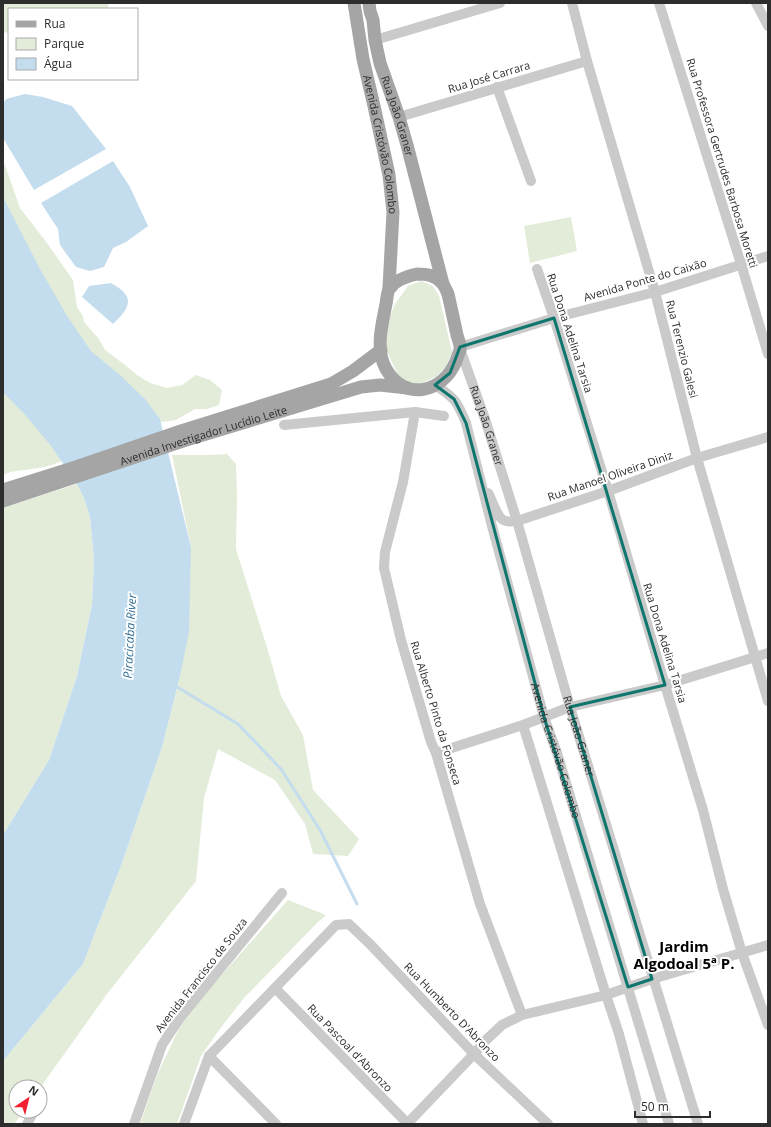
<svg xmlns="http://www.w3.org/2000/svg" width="771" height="1127" viewBox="0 0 771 1127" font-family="'Open Sans',sans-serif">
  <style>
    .green { fill: #e3ecd9 }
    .water { fill: #c3ddee }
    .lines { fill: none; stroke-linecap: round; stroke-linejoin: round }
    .stream { stroke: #c3ddee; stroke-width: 3 }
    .minor { stroke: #cacaca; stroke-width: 10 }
    .major { stroke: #a5a5a5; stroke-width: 13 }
    .marked { fill: none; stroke: #0f766e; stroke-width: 3; stroke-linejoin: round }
    .labels { text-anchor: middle; stroke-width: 4; stroke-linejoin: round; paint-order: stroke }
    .street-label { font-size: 11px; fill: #2d2d2d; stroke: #fff }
    .water-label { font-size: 12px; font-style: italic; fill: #357095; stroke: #fff }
    .district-label { font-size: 15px; font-weight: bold; fill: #000; stroke: #fff }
  </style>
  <rect width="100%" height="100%" fill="#fff"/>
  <path class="green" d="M 3,3 L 109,3 L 108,7 L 106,9 L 9,9 L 9,32 L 3,33 Z
    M 3,162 L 5,165 L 20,208 L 47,243 L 73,280 L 77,307 L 83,316 L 84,322 L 99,339 L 105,350 L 125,365 L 137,375 L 150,383 L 167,388 L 182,385 L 196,375 L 210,380 L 222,390 L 219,405 L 207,409 L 195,409 L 176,420 L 161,422 L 100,374 L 3,210 Z
    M 571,217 L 577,251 L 530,263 L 524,226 Z
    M 421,281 L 433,286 L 439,296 L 452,352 L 446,366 L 437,376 L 422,383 L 409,383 L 398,375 L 386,349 L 387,324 L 395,304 L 408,286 Z
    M 3,380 L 10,386 L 62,461 C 51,466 41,468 31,469 C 21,471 12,470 3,475 Z
    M 227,454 L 236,464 L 237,498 L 236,549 L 269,654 L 281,696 L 303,735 L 313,790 L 359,839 L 348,856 L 313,854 L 305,824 L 275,780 L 218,749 L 204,798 L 196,881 L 107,994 L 40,1088 L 40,1087 L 16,1087 L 16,1111 L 24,1111 L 14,1124 L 3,1124 L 3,1061 L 83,964 L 122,863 L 162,747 L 180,676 L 191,547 L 172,455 L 207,455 Z
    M 77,484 L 84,498 L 90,517 L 94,559 L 92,603 L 77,676 L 49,760 L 3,835 L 3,508 Z
    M 288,900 L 326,915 L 317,923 L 244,998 L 219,1030 L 201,1056 L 177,1124 L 140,1124 L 158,1073 L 183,1020 L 211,987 Z"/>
  <path class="water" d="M 25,94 L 43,97 L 72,106 L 106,149 L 34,190 L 3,138 L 3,103 L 6,99 Z
    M 113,161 L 130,187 L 148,226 L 126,242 L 113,248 L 104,267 L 90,271 L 76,267 L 60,245 L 58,229 L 41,203 Z
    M 3,197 L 40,269 L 67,316 L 91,351 L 120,375 L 145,399 L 160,419 L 191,547 L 189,632 L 180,676 L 162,747 L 122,863 L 83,964 L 3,1061 L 3,835 L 49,760 L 77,676 L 92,604 L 94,559 L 90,517 L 84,498 L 77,484 L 51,446 L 28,418 L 3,392 Z
    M 111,283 C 116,286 123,290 126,295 C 133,306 120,317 113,324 L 82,297 L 89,286 Z"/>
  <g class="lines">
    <path class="stream" d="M 174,685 L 238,724 L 281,769 L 320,830 L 357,904"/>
    <g class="minor">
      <path d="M 572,3 L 587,61 L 655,292 L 697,458 L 768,701"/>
      <path d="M 659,3 L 741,264 L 768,354"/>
      <path d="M 756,3 L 768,26"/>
      <path d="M 375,40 L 500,3"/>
      <path d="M 497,87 L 531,181"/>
      <path d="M 399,117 L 587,61"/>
      <path d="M 537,269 L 554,318 L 608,491 L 665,685 L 703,810 L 723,889 L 742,953 L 768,1025"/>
      <path d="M 460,347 L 554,318 L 655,292 L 768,256"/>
      <path id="s1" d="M 460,349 L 485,419 L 517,521 L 570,707 L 698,1124"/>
      <path id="s2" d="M 435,385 C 455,398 457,401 466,423 L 492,526 L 544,717 L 557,753 L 669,1124"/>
      <path d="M 415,412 L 403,482 L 385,552 L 384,568 L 401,640 L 431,742 L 436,753 L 480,904 L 522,1015"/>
      <path d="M 284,425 L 415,412 L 444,416"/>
      <path d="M 488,493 C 493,501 497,520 506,521 C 509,522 513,521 517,521 L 608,491 L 697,458 L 768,437"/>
      <path d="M 523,725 L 606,995 L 619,1034 L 643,1124"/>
      <path d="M 436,753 L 523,725 L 570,707 L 665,685 L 768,653"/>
      <path d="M 275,988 L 408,1124"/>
      <path d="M 209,1056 L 276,1124"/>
      <path d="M 40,1100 L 42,1095"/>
      <path d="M 27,1124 L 34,1111"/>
      <path d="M 134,1124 L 162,1045 L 179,1019 L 282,893"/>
      <path d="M 184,1124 L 209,1056 L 336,925 L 349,924 L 369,943 L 474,1054 L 548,1124"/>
      <path d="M 407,1124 L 474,1054 L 485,1041 L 502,1025 L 522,1015 L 606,995 L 652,979 L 768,945"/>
    </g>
    <g class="major">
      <path id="s3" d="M 354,3 L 363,59 L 374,106 L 389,175 L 393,212 L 389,288"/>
      <path id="s4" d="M 369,3 L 370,11 L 373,20 L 375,40 L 380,63 L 399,117 L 407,145 L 443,284"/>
      <path d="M 417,274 C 427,274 435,275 442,283 C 445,286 446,290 448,294 C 451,307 454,321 457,335 C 458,339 461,345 460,350 C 459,353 457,358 456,361 C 443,393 405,402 386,369 C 375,349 382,325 386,304 C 387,299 387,290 391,287 C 397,279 408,276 417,274 Z"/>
      <path d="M 3,490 L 76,467 L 181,431 L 331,384 L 353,371 L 381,350"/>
      <path id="s5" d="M 3,501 L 183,441 L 361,387 L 380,385 L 407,388"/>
    </g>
  </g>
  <path class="marked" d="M 554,318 L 665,685 L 570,707 L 652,979 L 628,987 L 544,717 L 466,423 L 454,399 L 435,385 L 450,373 L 460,347 Z"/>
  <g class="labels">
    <g class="street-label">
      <text transform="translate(489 77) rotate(-17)" y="4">Rua José Carrara</text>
      <text dy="4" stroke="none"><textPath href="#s4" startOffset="117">Rua João Graner</textPath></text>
      <text dy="4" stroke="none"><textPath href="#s3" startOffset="144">Avenida Cristóvão Colombo</textPath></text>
      <text transform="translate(722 163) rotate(73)" y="4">Rua Professora Gertrudes Barbosa Moretti</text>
      <text transform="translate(645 280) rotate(-16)" y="4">Avenida Ponte do Caixão</text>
      <text transform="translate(570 333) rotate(72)" y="4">Rua Dona Adelina Tarsia</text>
      <text transform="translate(682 349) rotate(76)" y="4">Rua Terenzio Galesi</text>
      <text dy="4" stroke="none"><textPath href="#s1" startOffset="81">Rua João Graner</textPath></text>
      <text dy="4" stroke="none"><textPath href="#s5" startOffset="211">Avenida Investigador Lucídio Leite</textPath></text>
      <text transform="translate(610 476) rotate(-19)" y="4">Rua Manoel Oliveira Diniz</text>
      <text transform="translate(665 643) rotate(73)" y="4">Rua Dona Adelina Tarsia</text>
      <text transform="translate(436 713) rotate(73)" y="4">Rua Alberto Pinto da Fonseca</text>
      <text dy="4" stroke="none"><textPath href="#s1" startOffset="405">Rua João Graner</textPath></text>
      <text dy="4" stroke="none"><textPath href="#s2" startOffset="390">Avenida Cristóvão Colombo</textPath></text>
      <text transform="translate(201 975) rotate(-52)" y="4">Avenida Francisco de Souza</text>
      <text transform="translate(452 1012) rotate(46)" y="4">Rua Humberto D'Abronzo</text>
      <text transform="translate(350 1048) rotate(46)" y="4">Rua Pascoal d'Abronzo</text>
    </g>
    <g class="water-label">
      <text transform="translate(130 636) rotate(-87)" y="4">Piracicaba River</text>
    </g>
    <g class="district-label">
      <text x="684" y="952">Jardim<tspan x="684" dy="17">Algodoal 5ª P.</tspan></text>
    </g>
  </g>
  <rect width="771" height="1127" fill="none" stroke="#2d2d2d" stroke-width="8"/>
  <rect x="8" y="8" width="130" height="72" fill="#ffffff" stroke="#ababab"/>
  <rect x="16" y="21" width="20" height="6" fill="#a5a5a5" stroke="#ababab"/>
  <text x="44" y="28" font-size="12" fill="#2d2d2d">Rua</text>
  <rect x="16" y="38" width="20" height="12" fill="#e3ecd9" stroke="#ababab"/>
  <text x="44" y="48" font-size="12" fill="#2d2d2d">Parque</text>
  <rect x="16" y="58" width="20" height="12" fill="#c3ddee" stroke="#ababab"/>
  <text x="44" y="68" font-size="12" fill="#2d2d2d">Água</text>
  <g transform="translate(28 1099) rotate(35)"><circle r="19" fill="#ffffff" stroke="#ababab"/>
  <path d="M0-3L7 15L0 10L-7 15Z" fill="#f3202f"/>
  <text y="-6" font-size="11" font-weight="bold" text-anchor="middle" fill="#2d2d2d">N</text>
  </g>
  <path d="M635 1111v6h75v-6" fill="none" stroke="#2d2d2d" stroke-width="2"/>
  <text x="641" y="1111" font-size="12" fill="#2d2d2d" stroke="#ffffff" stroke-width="3" paint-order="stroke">50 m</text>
</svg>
